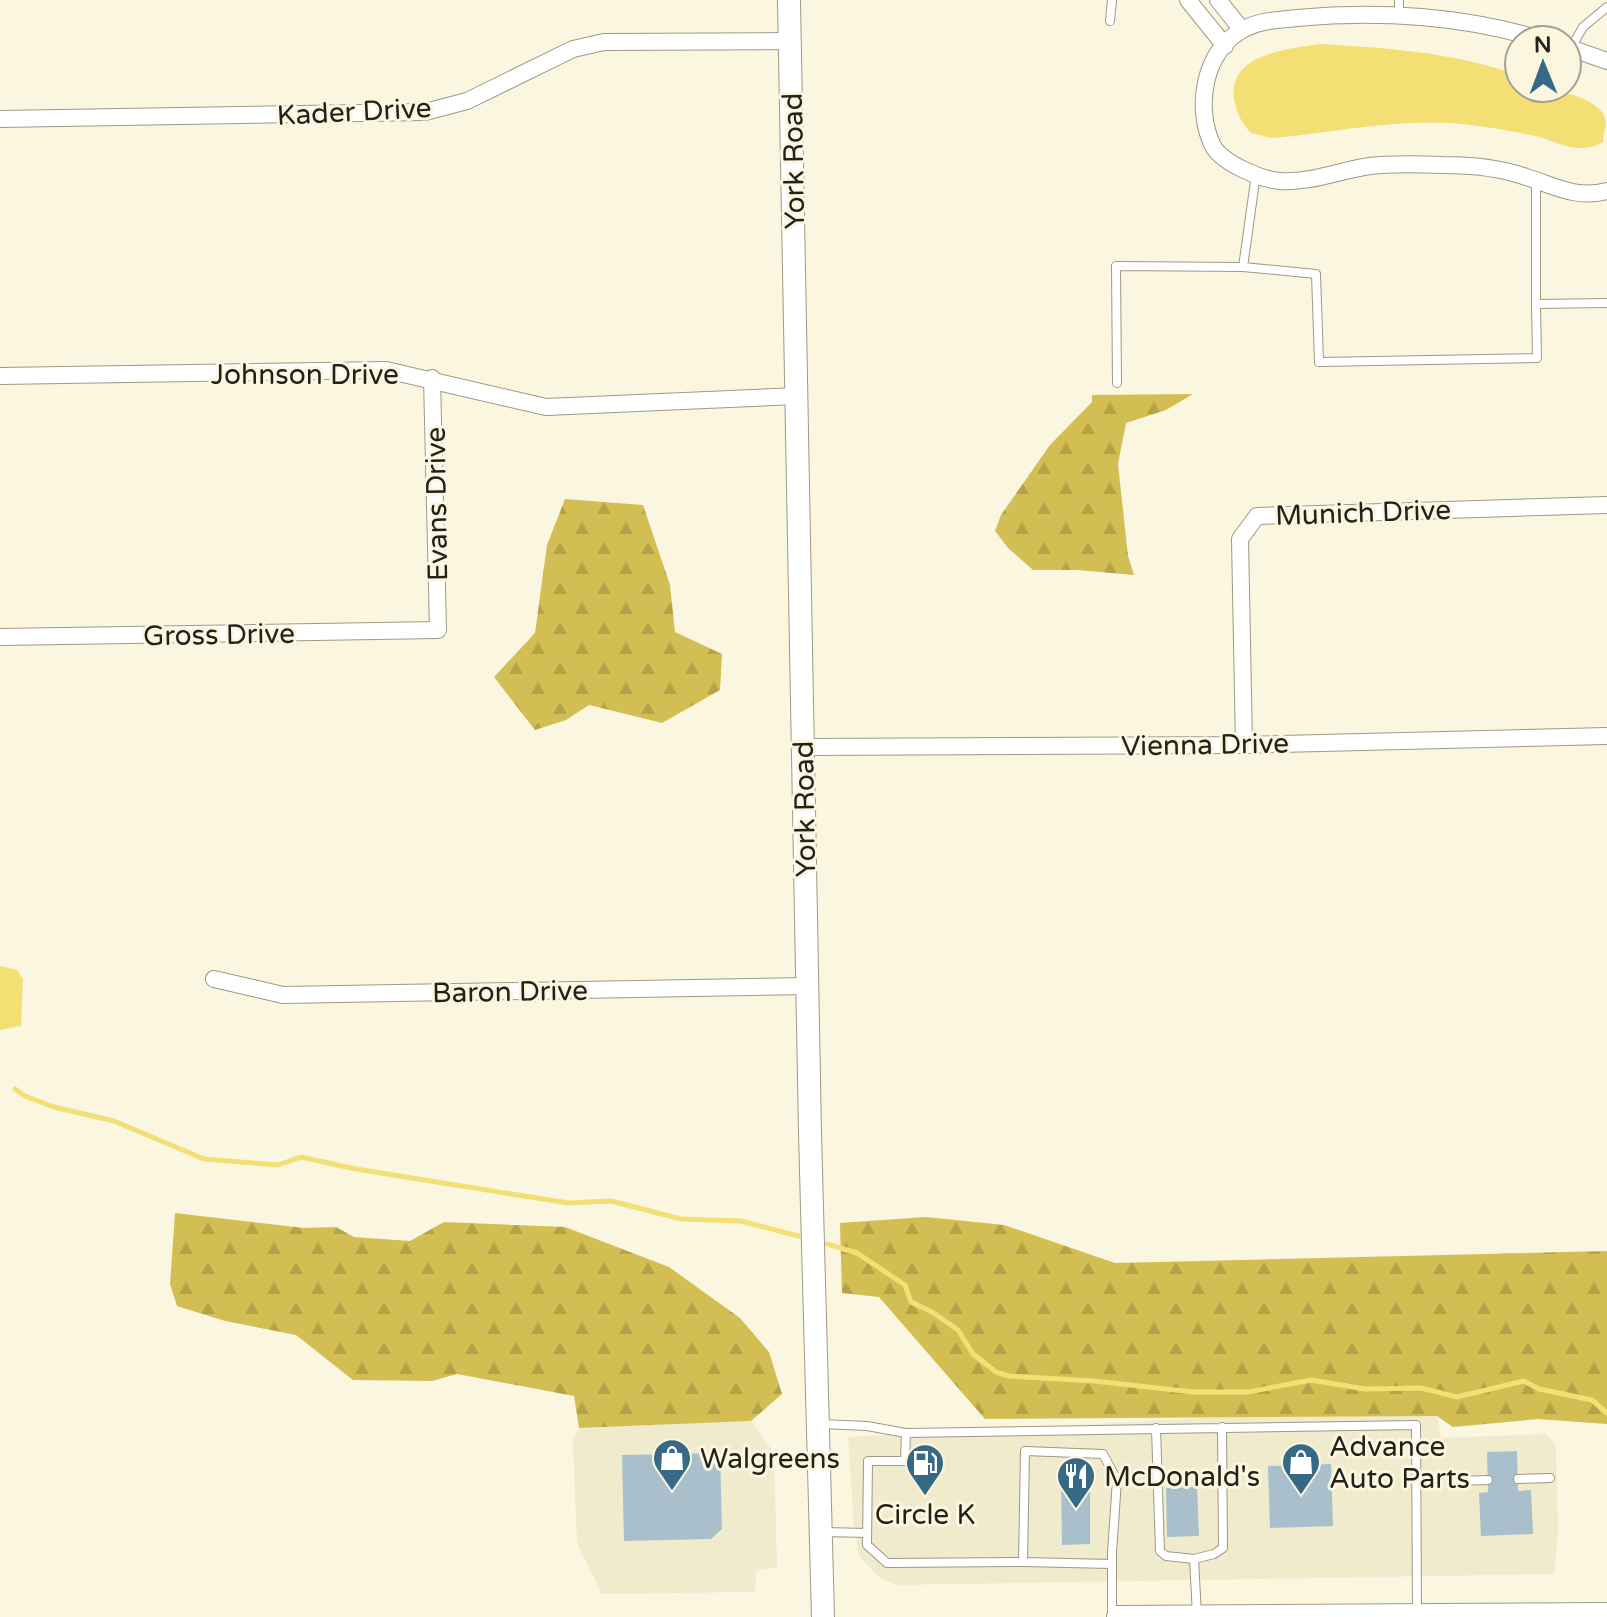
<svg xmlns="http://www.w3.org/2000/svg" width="1607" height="1617" viewBox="0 0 1607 1617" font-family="'Varela Round',sans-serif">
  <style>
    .built { fill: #f0ebcd }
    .forest { fill: url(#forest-firs) }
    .water { fill: #f3df74 }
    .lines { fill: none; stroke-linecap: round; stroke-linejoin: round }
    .stream { stroke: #f3df74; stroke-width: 5 }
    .building { fill: #aabfcc }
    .lane-casing { stroke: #9d9984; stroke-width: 10 }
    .street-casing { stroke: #9d9984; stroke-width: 18 }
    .secondary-casing { stroke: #9d9984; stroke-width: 24 }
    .lane { stroke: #fff; stroke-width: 8 }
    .street { stroke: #fff; stroke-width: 16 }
    .secondary { stroke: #fff; stroke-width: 22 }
    .labels { text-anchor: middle; stroke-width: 6; stroke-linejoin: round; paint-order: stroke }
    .street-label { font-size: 28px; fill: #232119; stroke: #faf6e0 }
    .poi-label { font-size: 28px; fill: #232119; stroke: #faf6e0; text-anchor: start }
  </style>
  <defs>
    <pattern id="forest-firs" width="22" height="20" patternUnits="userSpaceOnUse" patternTransform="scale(2)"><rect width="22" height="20" fill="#d2be53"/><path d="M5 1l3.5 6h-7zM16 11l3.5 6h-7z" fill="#b4a348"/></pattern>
  </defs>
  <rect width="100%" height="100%" fill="#faf6e0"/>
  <path class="built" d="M 1437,1416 L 1441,1438 L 1546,1434 L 1556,1445 L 1558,1532 L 1554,1574 L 895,1585 L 879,1577 L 859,1556 L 854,1524 L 848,1437 L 1226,1417 Z
    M 751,1421 L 774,1453 L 777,1568 L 760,1569 L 756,1573 L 755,1592 L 602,1594 L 577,1544 L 573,1440 L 579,1428 Z"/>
  <path class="forest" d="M 1193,394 L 1166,410 L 1126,423 L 1118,464 L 1128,556 L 1134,575 L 1077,570 L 1033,570 L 1008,548 L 995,531 L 1001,515 L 1050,445 L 1092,402 L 1092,395 Z
    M 565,499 L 643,505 L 670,585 L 675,632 L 722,654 L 720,690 L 662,723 L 589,705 L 566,720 L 535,730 L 494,677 L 535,633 L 547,545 Z
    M 175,1213 L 304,1228 L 336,1227 L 354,1237 L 410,1241 L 444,1222 L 565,1227 L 669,1267 L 740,1318 L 769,1352 L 782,1394 L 751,1421 L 579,1428 L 574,1396 L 457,1374 L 432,1381 L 353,1380 L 296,1335 L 225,1321 L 177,1306 L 170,1284 Z
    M 926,1217 L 1004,1225 L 1115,1263 L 1607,1251 L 1607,1424 L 1538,1419 L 1453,1427 L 1437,1416 L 985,1419 L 879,1297 L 842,1293 L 840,1223 Z"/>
  <path class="water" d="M 1320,44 C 1385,48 1457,52 1519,76 L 1519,88 C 1541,88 1602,93 1606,122 C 1606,128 1603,136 1603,142 C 1579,155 1562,144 1539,137 C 1520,132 1498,129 1479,126 C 1411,115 1339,132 1272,138 L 1251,133 C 1241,122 1237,114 1234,99 C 1228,54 1287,49 1320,44 Z
    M 0,966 L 17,970 L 23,979 L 21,1026 L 0,1030 Z"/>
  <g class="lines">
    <path class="stream" d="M 15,1089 L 25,1096 L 54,1107 L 114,1121 L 204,1159 L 278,1165 L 301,1157 L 356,1169 L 568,1203 L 611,1201 L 681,1219 L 741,1221 L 798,1236
      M 827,1244 L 857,1253 L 905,1285 L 911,1302 L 932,1312 L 958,1330 L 973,1354 L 996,1372 L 1009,1376 L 1094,1381 L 1193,1392 L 1248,1392 L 1311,1380 L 1365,1389 L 1421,1388 L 1457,1397 L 1524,1381 L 1539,1389 L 1592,1400 L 1607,1413"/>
  </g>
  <path class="building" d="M 1517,1451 L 1518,1491 L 1531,1490 L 1533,1534 L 1481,1536 L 1479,1493 L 1488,1492 L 1487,1452 Z
    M 720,1453 L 722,1529 L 711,1539 L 624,1541 L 622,1455 Z
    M 1331,1464 L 1333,1526 L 1270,1528 L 1268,1466 Z
    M 1090,1476 L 1090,1544 L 1062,1545 L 1061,1477 Z
    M 1197,1487 L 1199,1536 L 1167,1537 L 1166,1488 Z"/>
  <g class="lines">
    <g class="lane-casing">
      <path id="lane" d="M 1399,16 L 1399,0
        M 1110,21 L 1112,0
        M 1571,48 L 1583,27 L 1607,7
        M 1256,174 L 1243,267 L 1316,274 L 1319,362 L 1537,358 L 1536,304
        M 1536,182 L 1536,304 L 1607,303
        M 1117,383 L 1116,266 L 1243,267
        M 821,1424 L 867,1426 L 906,1433 L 1416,1425 L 1417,1612
        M 1156,1428 L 1160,1551 L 1166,1556 L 1194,1559
        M 906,1433 L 905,1461 L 868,1461 L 867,1545 L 887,1563 L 1023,1562
        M 1518,1479 L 1550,1478
        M 1454,1481 L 1488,1480
        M 824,1532 L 867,1533
        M 1112,1564 L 1023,1562 L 1025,1451 L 1103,1454 L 1117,1480 L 1112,1553 L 1112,1616
        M 1197,1615 L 1194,1559 L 1214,1554 L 1223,1548 L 1222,1427"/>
    </g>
    <g class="street-casing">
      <path id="street" d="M 1188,0 L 1225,46
        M 1218,0 L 1242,30
        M 1543,40 C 1465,16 1378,10 1297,18 C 1279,20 1261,20 1244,29 C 1204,49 1194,108 1213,146 C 1222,163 1262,180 1281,181 C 1310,183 1341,170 1370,166 C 1393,163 1419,164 1443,165 C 1470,165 1501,168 1526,177 C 1555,186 1576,199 1607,191
        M 1567,47 L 1607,61
        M 0,119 L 425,112 L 467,101 L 573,49 L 604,42 L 791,41
        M 0,376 L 386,370 L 546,407 L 797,396
        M 0,637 L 438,630 L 432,378
        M 1244,745 L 1240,539 L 1257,516 L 1607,505
        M 803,747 L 1244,745 L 1607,736
        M 214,979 L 283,995 L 807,986"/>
    </g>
    <g class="secondary-casing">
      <path id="secondary" d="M 789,0 L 810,1133 L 823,1617
        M 1118,1617 L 1607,1614"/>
    </g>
    <use href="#lane" class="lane"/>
    <use href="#street" class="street"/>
    <use href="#secondary" class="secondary"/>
  </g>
  <defs>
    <g id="shop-pin" transform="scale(2)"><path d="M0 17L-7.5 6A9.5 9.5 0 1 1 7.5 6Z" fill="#356986" stroke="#faf6e0"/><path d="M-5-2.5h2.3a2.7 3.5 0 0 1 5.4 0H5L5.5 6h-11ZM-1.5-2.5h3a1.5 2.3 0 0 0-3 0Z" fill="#fff"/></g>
    <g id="fuel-pin" transform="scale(2)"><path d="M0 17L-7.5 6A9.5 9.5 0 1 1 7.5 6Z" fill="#356986" stroke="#faf6e0"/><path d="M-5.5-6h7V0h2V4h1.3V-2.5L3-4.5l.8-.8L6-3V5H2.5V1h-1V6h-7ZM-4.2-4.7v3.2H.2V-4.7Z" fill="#fff"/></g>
    <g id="restaurant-pin" transform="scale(2)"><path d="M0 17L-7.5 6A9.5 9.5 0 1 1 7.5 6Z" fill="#356986" stroke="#faf6e0"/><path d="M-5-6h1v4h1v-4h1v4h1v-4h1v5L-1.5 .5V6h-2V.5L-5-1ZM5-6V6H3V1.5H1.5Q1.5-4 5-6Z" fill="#fff"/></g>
  </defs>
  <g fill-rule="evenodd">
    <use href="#shop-pin" x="672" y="1458"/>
    <use href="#shop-pin" x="1301" y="1462"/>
    <use href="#fuel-pin" x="925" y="1463"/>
    <use href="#restaurant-pin" x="1076" y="1476"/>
  </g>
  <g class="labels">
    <g class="street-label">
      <text transform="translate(354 111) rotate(-3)" y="10">Kader Drive</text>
      <text transform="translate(793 161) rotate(-91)" y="10">York Road</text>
      <text x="305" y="384">Johnson Drive</text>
      <text transform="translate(436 504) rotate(-91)" y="10">Evans Drive</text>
      <text transform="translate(1363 512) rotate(-2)" y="10">Munich Drive</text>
      <text transform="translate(219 634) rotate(-1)" y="10">Gross Drive</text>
      <text transform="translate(1205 744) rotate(-1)" y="10">Vienna Drive</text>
      <text transform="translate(804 809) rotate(-91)" y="10">York Road</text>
      <text transform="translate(510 991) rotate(-1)" y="10">Baron Drive</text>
    </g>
    <g class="poi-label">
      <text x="1329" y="1456">Advance<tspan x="1329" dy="32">Auto Parts</tspan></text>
      <text x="700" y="1468">Walgreens</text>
      <text x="1104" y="1486">McDonald's</text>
      <text x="925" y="1524" text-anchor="middle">Circle K</text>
    </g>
  </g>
  <g transform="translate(1543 64) rotate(359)"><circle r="38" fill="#faf6e0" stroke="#a4a190" stroke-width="2"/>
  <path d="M0-6L14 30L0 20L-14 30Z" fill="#356986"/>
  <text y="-12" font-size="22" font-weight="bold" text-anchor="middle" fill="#232119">N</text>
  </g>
</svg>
